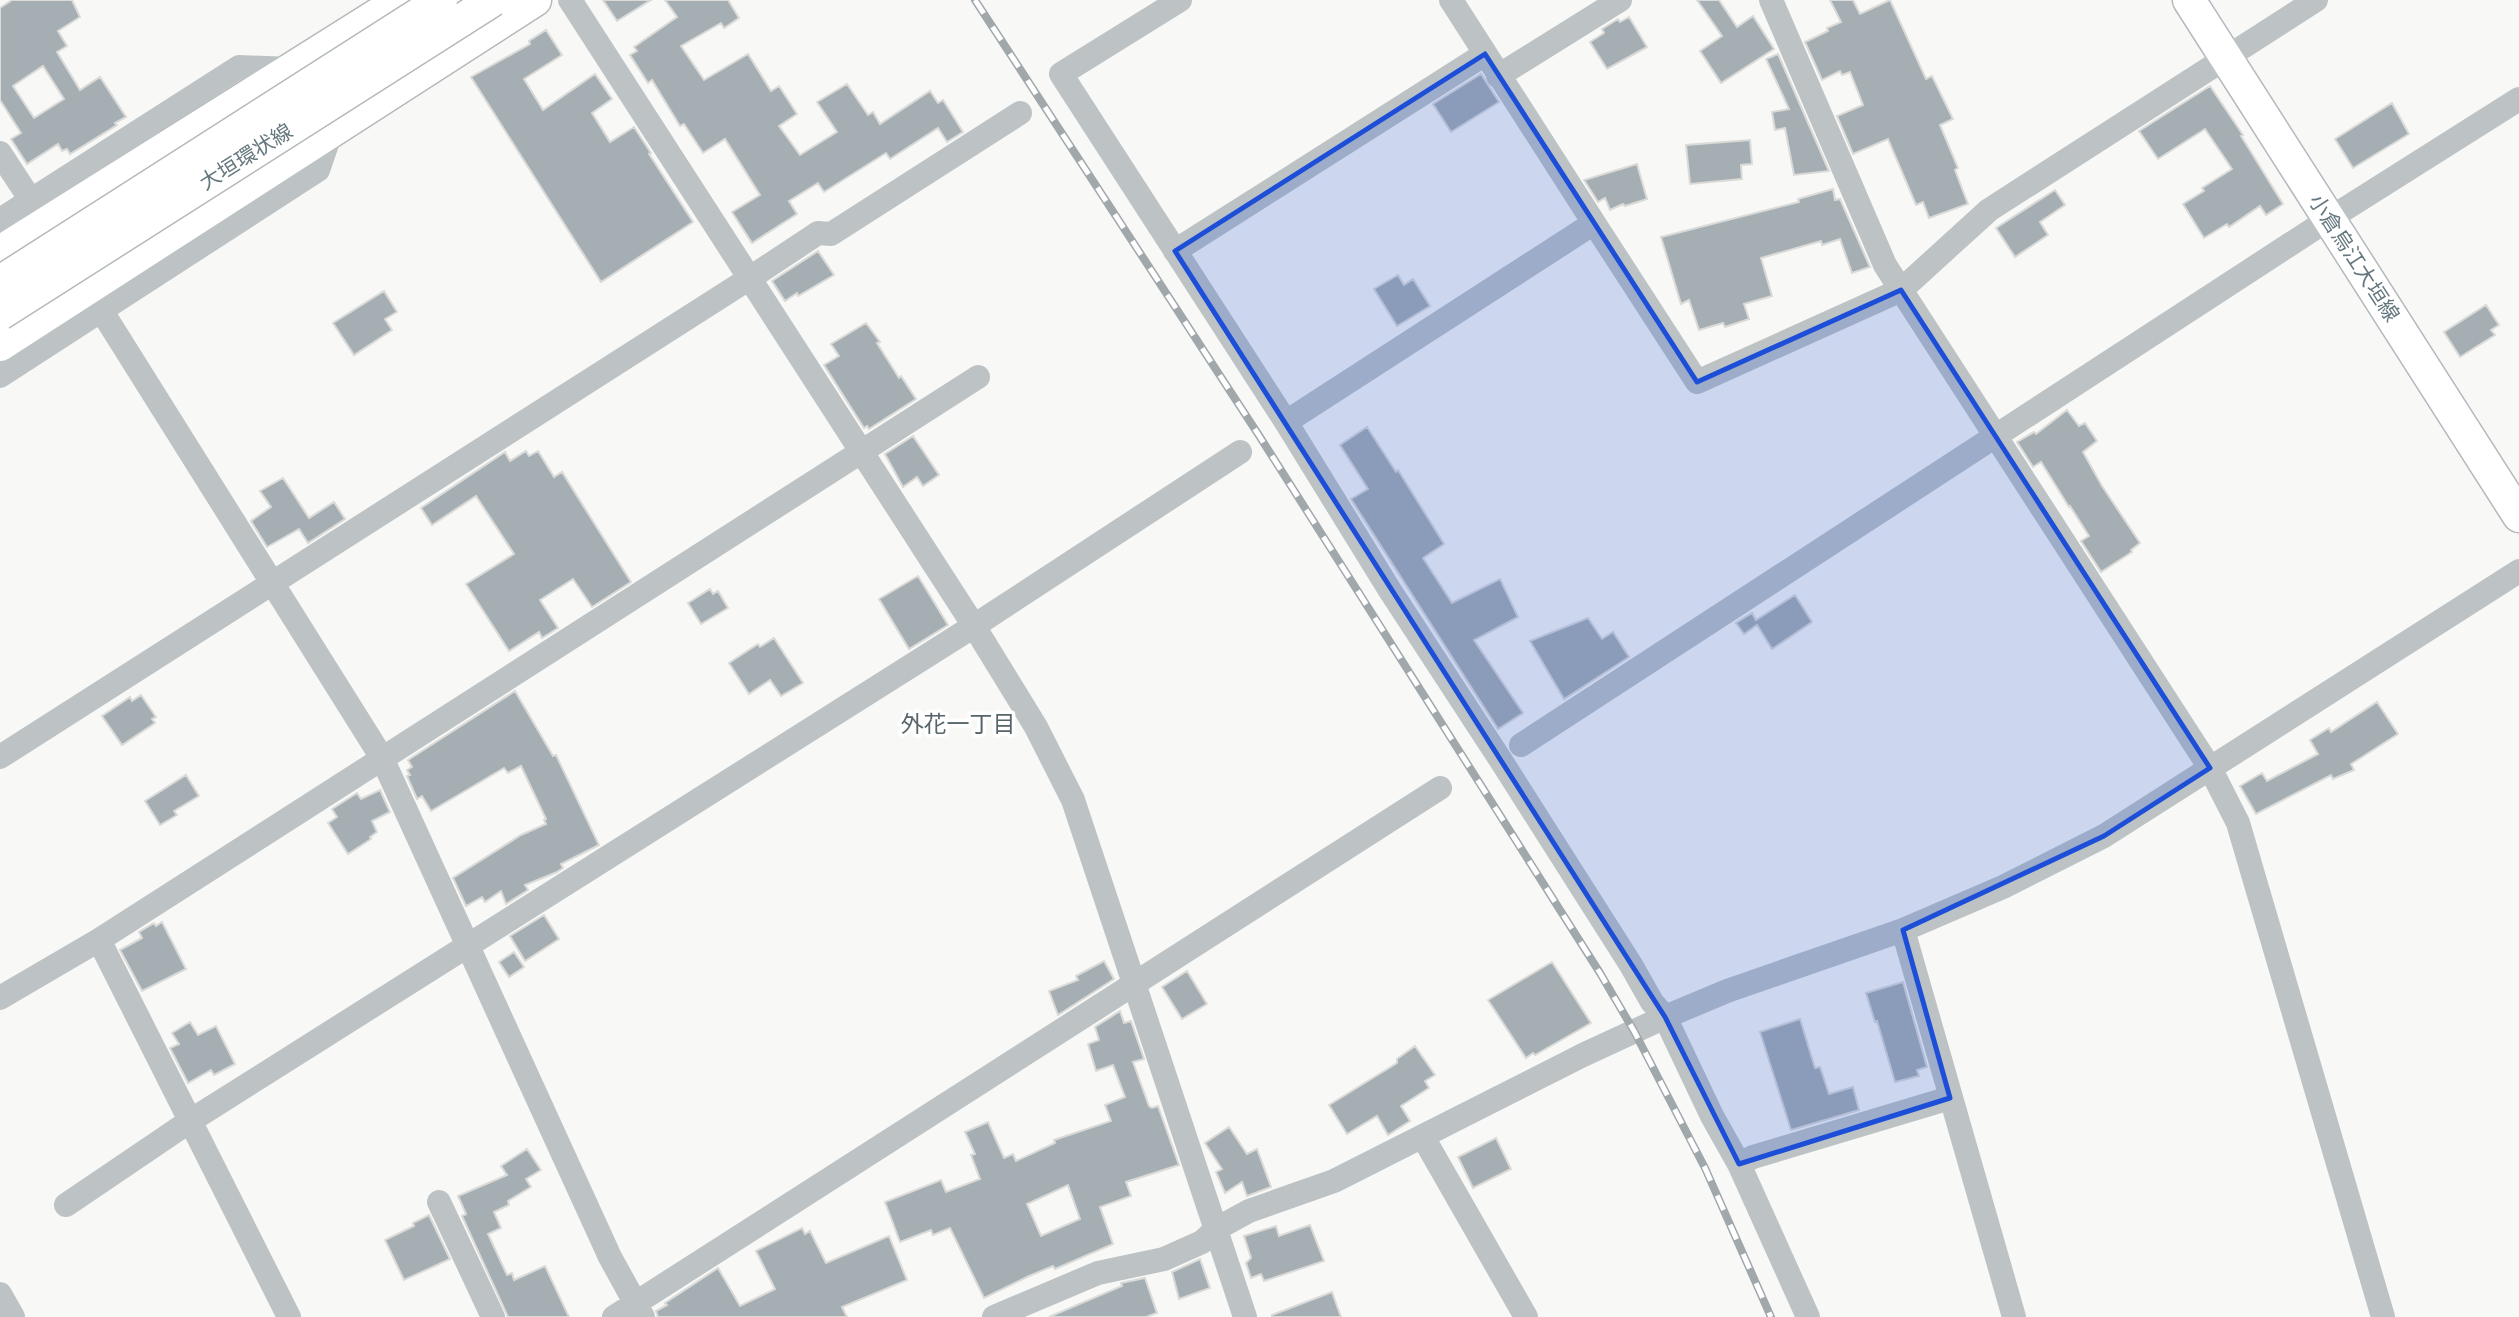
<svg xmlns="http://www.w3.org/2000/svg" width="2519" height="1317" viewBox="0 0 2519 1317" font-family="'Space Grotesk','Noto Sans JP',sans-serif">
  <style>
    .building { fill: #a5afb3; stroke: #dadad8; stroke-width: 2; fill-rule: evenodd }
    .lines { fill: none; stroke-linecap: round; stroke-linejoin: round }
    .major-casing { stroke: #b4b9bc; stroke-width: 35 }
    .minor { stroke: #bdc3c5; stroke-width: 24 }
    .major { stroke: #fff; stroke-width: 32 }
    .rail-casing { stroke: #a0a8ac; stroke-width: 8 }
    .rail { stroke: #fff; stroke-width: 5; stroke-dasharray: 16; stroke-linecap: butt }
    .major-bridge-casing { stroke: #b4b9bc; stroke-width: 35; stroke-linecap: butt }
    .major-bridge { stroke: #fff; stroke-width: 32 }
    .marked { fill: #1d4ed8; fill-opacity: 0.2; stroke: #1d4ed8; stroke-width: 5; stroke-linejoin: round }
    .labels { text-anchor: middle; stroke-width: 7; stroke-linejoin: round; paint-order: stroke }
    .street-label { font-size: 21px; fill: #66787f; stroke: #fff }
    .neighbourhood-label { font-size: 23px; fill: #57656a; stroke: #fff }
  </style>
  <rect width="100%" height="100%" fill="#f8f8f6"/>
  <path class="building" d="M 12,0 L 72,0 L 80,17 L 58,31 L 67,46 L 57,52 L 80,90 L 100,77 L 126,117 L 115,123 L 117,125 L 70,154 L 67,149 L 62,151 L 58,144 L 27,164 L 11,139 L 21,133 L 0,100 L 0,8 ZM 43,66 L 64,99 L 34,118 L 13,86 Z
    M 603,0 L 651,0 L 617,21 Z
    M 665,0 L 728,0 L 739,18 L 724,28 L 721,23 L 681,46 L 704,80 L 748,54 L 771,91 L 779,86 L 797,114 L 779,126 L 800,155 L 837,132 L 817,102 L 847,84 L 868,115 L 873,112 L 880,124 L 930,91 L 938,103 L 943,100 L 963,132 L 947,142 L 938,128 L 890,159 L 886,153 L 824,192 L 818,183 L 789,201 L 797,214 L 752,243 L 732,212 L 760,195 L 725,139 L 703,153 L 684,124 L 680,126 L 652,80 L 648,83 L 630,55 L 637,51 L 634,47 L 677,17 Z
    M 1697,0 L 1719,0 L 1737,27 L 1753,16 L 1774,49 L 1721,83 L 1700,51 L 1722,36 Z
    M 1830,0 L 1853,0 L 1860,14 L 1890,0 L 1926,79 L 1932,76 L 1953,119 L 1940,125 L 1958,168 L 1955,170 L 1968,204 L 1929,218 L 1923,202 L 1916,205 L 1888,139 L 1853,154 L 1837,116 L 1863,105 L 1850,72 L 1842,75 L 1840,71 L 1822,80 L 1805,42 L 1828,31 L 1827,28 L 1841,22 Z
    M 1629,17 L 1647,47 L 1607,69 L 1590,42 L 1604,33 L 1602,29 L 1618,19 L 1620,22 Z
    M 546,30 L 562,55 L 524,79 L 543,110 L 595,74 L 612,99 L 592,113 L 610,142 L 634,127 L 651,153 L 649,154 L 693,222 L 601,282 L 471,77 L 530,44 L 529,41 Z
    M 1778,54 L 1829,171 L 1794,175 L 1785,128 L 1775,130 L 1772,112 L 1789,109 L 1766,59 Z
    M 1481,74 L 1499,102 L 1451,132 L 1433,104 Z
    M 2210,86 L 2243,135 L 2241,136 L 2283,204 L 2266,215 L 2260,206 L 2229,227 L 2227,224 L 2204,238 L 2183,204 L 2204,191 L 2202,188 L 2232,169 L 2205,129 L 2158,159 L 2139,131 Z
    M 2392,103 L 2409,134 L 2353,168 L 2335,139 Z
    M 1750,140 L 1752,164 L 1741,165 L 1742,179 L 1690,184 L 1686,145 Z
    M 1637,164 L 1647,199 L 1625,206 L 1623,204 L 1610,210 L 1605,198 L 1598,202 L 1584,180 Z
    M 1833,189 L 1835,200 L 1840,199 L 1870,267 L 1852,273 L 1840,239 L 1822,245 L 1821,241 L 1761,258 L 1772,296 L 1744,304 L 1749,319 L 1725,327 L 1723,323 L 1699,330 L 1689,300 L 1681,304 L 1661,237 L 1799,202 L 1798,199 Z
    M 2055,190 L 2065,205 L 2040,222 L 2048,235 L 2015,257 L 1996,228 Z
    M 818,251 L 834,275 L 798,296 L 797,293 L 785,301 L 772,281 Z
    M 1398,275 L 1404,285 L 1413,279 L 1430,306 L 1397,326 L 1374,289 Z
    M 384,291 L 397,312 L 385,319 L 392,330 L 354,355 L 333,323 Z
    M 2486,305 L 2499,325 L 2491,330 L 2495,335 L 2460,357 L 2444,332 Z
    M 866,323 L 880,342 L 877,343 L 899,378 L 901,376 L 916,399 L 869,429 L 867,426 L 864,428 L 824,365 L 839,356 L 831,344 Z
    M 2067,410 L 2079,426 L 2085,423 L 2097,441 L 2083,452 L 2102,486 L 2140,543 L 2131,550 L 2132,552 L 2101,572 L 2081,541 L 2089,536 L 2070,506 L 2069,507 L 2041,462 L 2033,467 L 2017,442 L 2034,432 L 2036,434 Z
    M 1367,427 L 1396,472 L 1398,470 L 1444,544 L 1423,558 L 1452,603 L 1500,579 L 1518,617 L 1474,640 L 1523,713 L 1498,729 L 1351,499 L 1368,489 L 1340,445 Z
    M 913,436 L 939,475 L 923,486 L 917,477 L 903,487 L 885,454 Z
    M 526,451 L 529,456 L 538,451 L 554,477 L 562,472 L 631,582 L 592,607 L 573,579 L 540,600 L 558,628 L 542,638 L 539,632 L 509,651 L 466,584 L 514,554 L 476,496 L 432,525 L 421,508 L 505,452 L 510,461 Z
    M 283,478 L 309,518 L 334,502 L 345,519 L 308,543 L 299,529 L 267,547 L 251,521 L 271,507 L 260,491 Z
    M 918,576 L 948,625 L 909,649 L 879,599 Z
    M 710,589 L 713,594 L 718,591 L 728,608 L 701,624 L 688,603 Z
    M 1795,595 L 1812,622 L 1772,649 L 1757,625 L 1744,634 L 1736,623 L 1752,613 L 1756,620 Z
    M 1588,618 L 1602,639 L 1613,632 L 1629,657 L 1564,699 L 1530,641 Z
    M 774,638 L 803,683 L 781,696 L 770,680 L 749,694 L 729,663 L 758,644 L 760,647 Z
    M 515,691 L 553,756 L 556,755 L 599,845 L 561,864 L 563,868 L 557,872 L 525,885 L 528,890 L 506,904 L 501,891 L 485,902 L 482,897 L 466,906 L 453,878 L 521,835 L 546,824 L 544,820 L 546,819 L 521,766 L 508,773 L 504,768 L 431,811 L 422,796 L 417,799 L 407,776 L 410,775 L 407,770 L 412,767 L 408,760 Z
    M 141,695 L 156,717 L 152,719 L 155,723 L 122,745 L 102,716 L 130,697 L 132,701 Z
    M 2377,702 L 2398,734 L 2351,764 L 2354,770 L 2333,779 L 2331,775 L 2256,814 L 2240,786 L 2262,773 L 2267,781 L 2318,754 L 2310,740 L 2329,728 L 2331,732 Z
    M 186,775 L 199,796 L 174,811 L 177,815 L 160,825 L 145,801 Z
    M 380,790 L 390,812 L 372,821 L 377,832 L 370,837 L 371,839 L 348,854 L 328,823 L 337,817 L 332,809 L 357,793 L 361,799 Z
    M 544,915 L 559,939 L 525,961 L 510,936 Z
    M 162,922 L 186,969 L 142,991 L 120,950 L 142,938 L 139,932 L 154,923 L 156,926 Z
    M 514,952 L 524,967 L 509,977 L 499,962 Z
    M 1104,961 L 1114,979 L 1058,1015 L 1049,991 L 1078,980 L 1076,976 Z
    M 1552,962 L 1591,1023 L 1535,1055 L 1533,1053 L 1526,1058 L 1488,1000 Z
    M 1187,971 L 1207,1004 L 1182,1019 L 1162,987 Z
    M 1903,982 L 1927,1067 L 1917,1070 L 1919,1076 L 1895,1082 L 1877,1021 L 1875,1022 L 1866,993 Z
    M 1120,1011 L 1124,1023 L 1131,1021 L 1144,1059 L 1133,1062 L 1149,1106 L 1152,1108 L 1158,1106 L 1179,1165 L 1126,1182 L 1131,1196 L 1100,1207 L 1113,1244 L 1055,1269 L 1053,1266 L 1029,1276 L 984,1298 L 950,1228 L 933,1235 L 931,1230 L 900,1242 L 885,1202 L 941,1180 L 946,1192 L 980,1179 L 971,1155 L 975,1154 L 965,1132 L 988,1122 L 1004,1158 L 1013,1154 L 1016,1161 L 1055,1143 L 1054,1140 L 1111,1121 L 1105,1105 L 1125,1097 L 1113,1065 L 1096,1071 L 1088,1044 L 1099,1040 L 1095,1027 ZM 1068,1185 L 1080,1219 L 1041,1236 L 1027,1204 Z
    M 1800,1019 L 1815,1068 L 1820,1067 L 1829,1094 L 1853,1087 L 1859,1110 L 1791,1130 L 1760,1032 Z
    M 190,1022 L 198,1035 L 216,1026 L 235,1064 L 214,1075 L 211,1070 L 188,1083 L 170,1048 L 179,1044 L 172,1033 Z
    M 1415,1046 L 1435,1075 L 1425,1081 L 1429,1088 L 1401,1106 L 1410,1121 L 1388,1135 L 1377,1116 L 1347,1134 L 1329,1105 L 1397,1063 L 1397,1059 Z
    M 1229,1127 L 1247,1154 L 1257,1149 L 1271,1187 L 1247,1196 L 1242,1182 L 1225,1193 L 1216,1172 L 1222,1169 L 1205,1143 Z
    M 1496,1138 L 1511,1169 L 1473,1188 L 1458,1157 Z
    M 527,1149 L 541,1170 L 526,1179 L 531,1187 L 508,1201 L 509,1205 L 494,1212 L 501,1228 L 488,1234 L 507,1275 L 512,1273 L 514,1280 L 545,1266 L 569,1317 L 508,1317 L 462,1216 L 466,1214 L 458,1196 L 507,1175 L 501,1166 Z
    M 429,1215 L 450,1259 L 404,1280 L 385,1240 L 414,1226 L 413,1223 Z
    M 1310,1225 L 1324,1261 L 1264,1281 L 1261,1274 L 1251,1278 L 1246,1263 L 1251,1258 L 1244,1236 L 1276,1226 L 1279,1236 Z
    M 802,1228 L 805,1234 L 810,1231 L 826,1263 L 889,1236 L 907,1280 L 842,1307 L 847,1317 L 658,1317 L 656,1311 L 667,1305 L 665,1303 L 718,1268 L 740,1306 L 775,1289 L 756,1251 Z
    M 1200,1259 L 1210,1288 L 1179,1299 L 1172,1272 Z
    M 1145,1278 L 1157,1313 L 1146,1317 L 1049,1317 L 1122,1286 L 1121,1283 Z
    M 1332,1292 L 1341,1317 L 1272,1317 L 1272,1315 Z"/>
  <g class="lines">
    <g class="major-casing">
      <path id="major" d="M 2189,0 L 2519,516
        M 0,252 L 401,0
        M 0,345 L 535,0"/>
    </g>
    <path class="minor" d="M 570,0 L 974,626 L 1036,727 L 1073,800 L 1245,1317
      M 1180,0 L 1061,74 L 1286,422 L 1389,589 L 1500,759 L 1631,965 L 1652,1002 L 1665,1017 L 1712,1116 L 1739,1164 L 1808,1317
      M 1771,0 L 1885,265 L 2210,768 L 2238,823 L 2383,1317
      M 1498,76 L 1620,0
      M 0,153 L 40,214
      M 0,220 L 239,67 L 291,69
      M 1594,223 L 1697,382 L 1901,290 L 1989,210 L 2316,0
      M 1175,251 L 1485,54
      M 96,302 L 382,758 L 610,1257 L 643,1317
      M 0,376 L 318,170 L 331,132
      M 1286,422 L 1594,223 L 1451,0
      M 1521,745 L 2329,219 L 2519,99
      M 0,757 L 750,278 L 818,233 L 831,234 L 1020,113
      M 1903,930 L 2014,1317
      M 99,940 L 289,1317
      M 0,998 L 99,940 L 978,377
      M 1423,1137 L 1526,1317
      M 1739,1164 L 1753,1157 L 1950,1098
      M 439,1202 L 493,1317
      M 66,1205 L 190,1121 L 974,626 L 1240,452
      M 0,1294 L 13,1317
      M 614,1317 L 1440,788
      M 994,1317 L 1098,1273 L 1164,1259 L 1202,1242 L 1216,1229 L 1249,1211 L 1334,1181 L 1583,1055 L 1665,1017 L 1727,991 L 1903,930 L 2003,887 L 2104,836 L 2519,571"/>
    <use href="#major" class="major"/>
    <g class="rail-casing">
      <path id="rail" d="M 975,0 L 1260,437 L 1600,973 L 1634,1031 L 1705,1168 L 1771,1317"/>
    </g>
    <use href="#rail" class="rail"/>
    <g class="major-bridge-casing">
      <path id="major-bridge" d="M 0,282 L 441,0
        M 0,314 L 493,0"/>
    </g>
    <use href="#major-bridge" class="major-bridge"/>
  </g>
  <path class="marked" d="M 1485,54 L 1697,382 L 1901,290 L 2210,768 L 2104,836 L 1903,930 L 1950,1098 L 1739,1164 L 1665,1017 L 1175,251 Z"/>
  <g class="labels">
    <g class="street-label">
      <text transform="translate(246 157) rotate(-32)" y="7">大垣環状線</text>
      <text transform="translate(2354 258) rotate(57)" y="7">小倉烏江大垣線</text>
    </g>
    <g class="neighbourhood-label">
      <text x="958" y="732">外花一丁目</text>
    </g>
  </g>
</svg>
